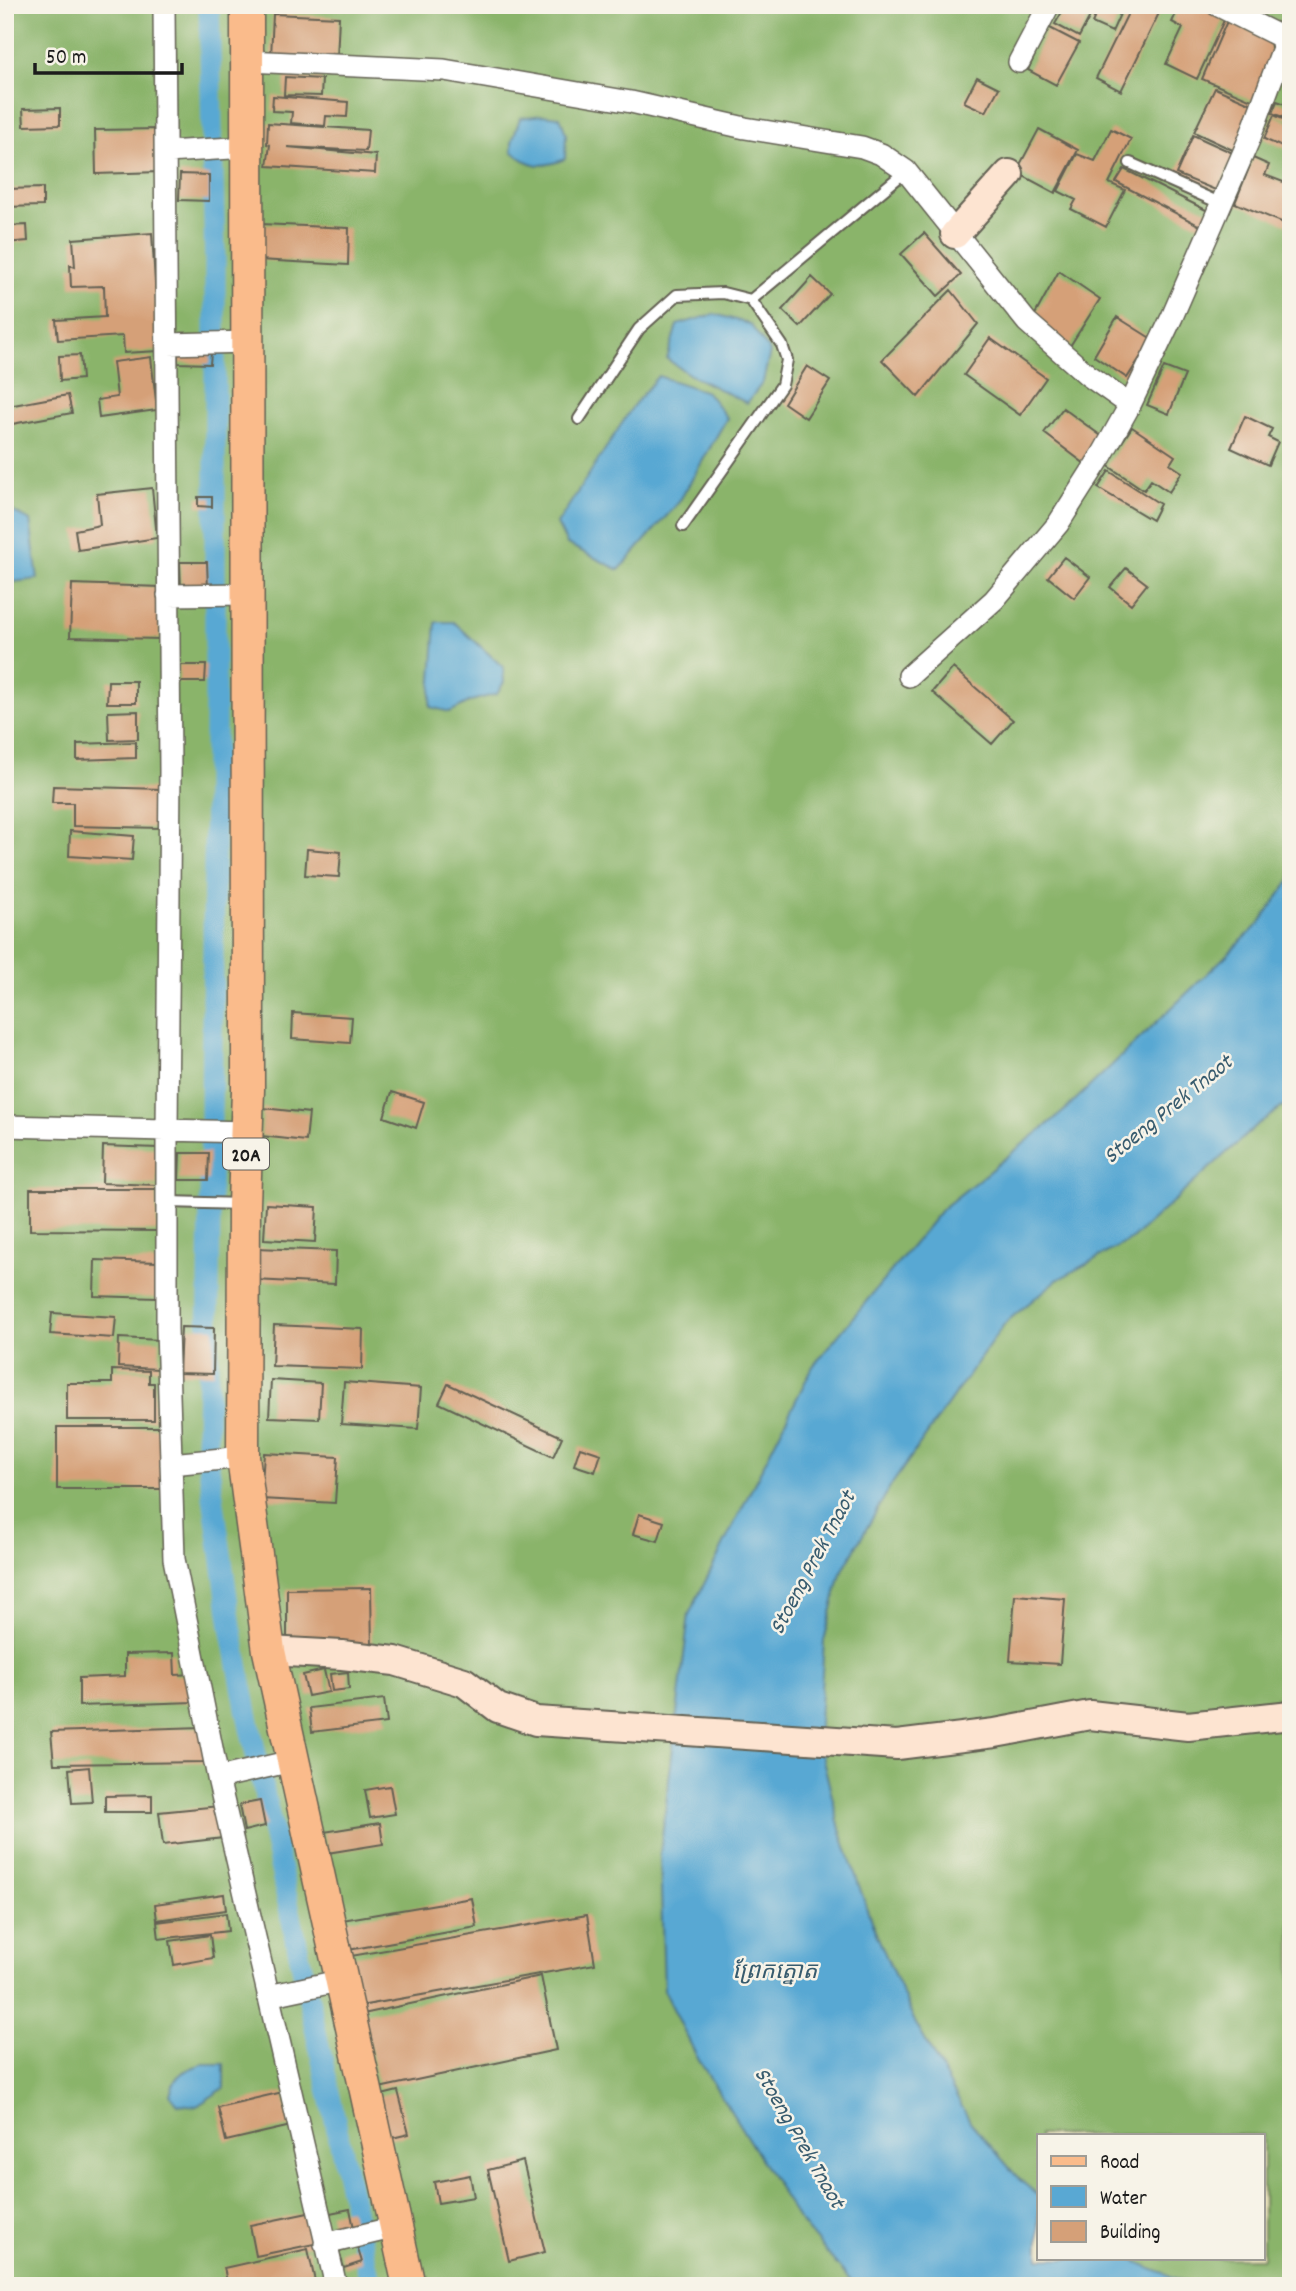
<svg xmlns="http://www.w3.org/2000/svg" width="1296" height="2291" viewBox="0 0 1296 2291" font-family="Dekko,'Noto Sans Khmer',sans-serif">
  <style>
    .forest { fill: #8ab46b; stroke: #536844; stroke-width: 2; fill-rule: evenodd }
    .water { fill: #59a8d3; stroke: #3a6278; stroke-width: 2 }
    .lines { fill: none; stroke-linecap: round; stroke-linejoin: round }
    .canal { stroke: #59a8d3; stroke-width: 21 }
    .building { fill: #d5a078 }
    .lane-casing { stroke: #636153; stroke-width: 14 }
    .street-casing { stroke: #636153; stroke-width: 24 }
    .secondary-casing { stroke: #636153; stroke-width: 32 }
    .primary-casing { stroke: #636153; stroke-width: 35 }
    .lane { stroke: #fff; stroke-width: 10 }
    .street { stroke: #fff; stroke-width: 21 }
    .secondary { stroke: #fde4d1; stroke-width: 28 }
    .primary { stroke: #fabb8b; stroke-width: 32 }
    .labels { text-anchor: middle; stroke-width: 5; stroke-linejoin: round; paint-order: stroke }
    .shield { fill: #f7f3e8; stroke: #5e5c59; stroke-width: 2 }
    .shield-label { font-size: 19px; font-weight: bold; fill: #1c1c1c }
    .water-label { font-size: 23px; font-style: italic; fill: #375b6e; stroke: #f7f3e8 }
  </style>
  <rect width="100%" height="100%" fill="#f7f3e8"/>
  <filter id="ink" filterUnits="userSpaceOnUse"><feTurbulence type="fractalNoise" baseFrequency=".0143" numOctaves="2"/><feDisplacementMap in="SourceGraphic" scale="14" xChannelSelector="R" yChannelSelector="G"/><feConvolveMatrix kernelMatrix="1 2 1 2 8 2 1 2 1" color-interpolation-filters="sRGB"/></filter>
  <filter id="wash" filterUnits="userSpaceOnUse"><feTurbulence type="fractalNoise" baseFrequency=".00686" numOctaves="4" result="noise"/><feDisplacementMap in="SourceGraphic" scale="28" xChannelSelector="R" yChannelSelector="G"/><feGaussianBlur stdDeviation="1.57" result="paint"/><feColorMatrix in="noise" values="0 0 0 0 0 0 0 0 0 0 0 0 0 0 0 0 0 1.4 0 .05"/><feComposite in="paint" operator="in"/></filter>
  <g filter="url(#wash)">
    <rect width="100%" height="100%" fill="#e7e0ba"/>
    <path class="forest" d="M 5,5 L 1291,5 L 1291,2286 L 5,2286 ZM 1039,2135 L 1263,2135 L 1263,2258 L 1039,2258 Z"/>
    <path class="water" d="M 542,115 L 560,117 L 566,134 L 565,159 C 542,168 531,168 512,151 L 512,142 L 520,118 Z
      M 715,314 L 750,324 L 770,352 L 763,382 L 747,403 L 690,375 L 667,359 L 677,325 Z
      M 658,376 L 707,392 L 727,418 L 679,502 L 619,570 L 567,544 L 557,524 L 633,406 Z
      M 5,507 L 30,521 L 38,579 L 5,583 Z
      M 436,622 L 454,622 L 503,667 L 504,682 L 497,694 L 471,701 L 450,712 L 430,707 Z
      M 1291,879 L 1291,1101 L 1257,1125 L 1132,1239 L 1057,1280 L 1005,1323 L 892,1484 L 841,1573 L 824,1641 L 818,1739 L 840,1829 L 872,1924 L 915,2022 L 971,2123 L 1019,2179 L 1039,2196 L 1039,2258 L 1128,2258 L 1194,2286 L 855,2286 L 798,2219 L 697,2057 L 664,1990 L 660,1854 L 689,1614 L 813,1366 L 942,1209 L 1063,1112 L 1259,924 Z
      M 203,2064 L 224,2064 L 224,2088 L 197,2106 L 178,2104 L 170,2095 C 174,2074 184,2070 203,2064 Z"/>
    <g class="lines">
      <path class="canal" d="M 209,5 L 215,263 L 215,787 L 207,1453 L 231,1626 L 247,1713 L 371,2286"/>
    </g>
    <g id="blocks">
      <path class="building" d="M 1066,5 L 1096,5 L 1079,37 L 1055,24 Z
        M 1100,5 L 1124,5 L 1112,32 L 1092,23 Z
        M 1132,5 L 1163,5 L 1121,91 L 1096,78 Z
        M 1180,5 L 1198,5 L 1225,18 L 1197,79 L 1166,64 L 1183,28 L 1172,22 Z
        M 273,14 L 339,17 L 337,60 L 271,57 Z
        M 1227,21 L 1270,39 L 1272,57 L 1254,101 L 1202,79 Z
        M 1048,27 L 1079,43 L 1056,85 L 1028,70 Z
        M 285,77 L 322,79 L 321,96 L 284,95 Z
        M 977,77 L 999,88 L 986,112 L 964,102 Z
        M 1215,88 L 1252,104 L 1237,152 L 1194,132 Z
        M 273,96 L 348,102 L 347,117 L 326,116 L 325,126 L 291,123 L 292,112 L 272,111 Z
        M 1277,101 L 1291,106 L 1288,119 L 1272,113 Z
        M 60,108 L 60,125 L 24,126 L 23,109 Z
        M 1274,115 L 1291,123 L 1291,151 L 1264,139 Z
        M 268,123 L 368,130 L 366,151 L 287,147 L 376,155 L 375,173 L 267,166 L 270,145 L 267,144 Z
        M 159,129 L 160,172 L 96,174 L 95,130 Z
        M 1039,129 L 1078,150 L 1055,193 L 1016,172 Z
        M 1111,129 L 1131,139 L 1109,183 L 1125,190 L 1106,227 L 1071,209 L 1076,200 L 1058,191 L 1077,154 L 1095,161 Z
        M 1193,135 L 1235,154 L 1218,191 L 1176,174 Z
        M 1253,158 L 1269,165 L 1265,175 L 1291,185 L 1291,226 L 1235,203 Z
        M 1124,169 L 1210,212 L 1202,227 L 1116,182 Z
        M 180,174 L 209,175 L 209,201 L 179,200 Z
        M 43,188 L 43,206 L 5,207 L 5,189 Z
        M 261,224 L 349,228 L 348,265 L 259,260 Z
        M 27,225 L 28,241 L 5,243 L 5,226 Z
        M 152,233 L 159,351 L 124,353 L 123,336 L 58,340 L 56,320 L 105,317 L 104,286 L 71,287 L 70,265 L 75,267 L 73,239 Z
        M 924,233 L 961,275 L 938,296 L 901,254 Z
        M 1059,271 L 1100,299 L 1070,346 L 1032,320 Z
        M 812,277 L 830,294 L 800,327 L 782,310 Z
        M 951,290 L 978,324 L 918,397 L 882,360 Z
        M 1117,317 L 1152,339 L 1127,378 L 1094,356 Z
        M 990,338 L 1046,378 L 1020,415 L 964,375 Z
        M 178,351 L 211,353 L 210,364 L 178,363 Z
        M 80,355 L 82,379 L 60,381 L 59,356 Z
        M 151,357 L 157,410 L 99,418 L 97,400 L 117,397 L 113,362 Z
        M 807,366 L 830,381 L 806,418 L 784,403 Z
        M 1164,367 L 1185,375 L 1169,414 L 1147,405 Z
        M 68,395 L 72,413 L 12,424 L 8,406 Z
        M 1063,408 L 1104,438 L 1085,464 L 1044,433 Z
        M 1245,416 L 1272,429 L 1268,437 L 1278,442 L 1268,465 L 1231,448 Z
        M 1132,427 L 1175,456 L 1170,464 L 1182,472 L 1169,492 L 1151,480 L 1144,490 L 1107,465 Z
        M 1109,471 L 1160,504 L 1152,520 L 1098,488 Z
        M 152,488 L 157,538 L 78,550 L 75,530 L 100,525 L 97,494 Z
        M 198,497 L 212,497 L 212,507 L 198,506 Z
        M 1064,557 L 1090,577 L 1074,598 L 1048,577 Z
        M 180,562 L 207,562 L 208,589 L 181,589 Z
        M 1126,568 L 1147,584 L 1131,604 L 1110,587 Z
        M 72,584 L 162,587 L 160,639 L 70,637 Z
        M 179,665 L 206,665 L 205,682 L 179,682 Z
        M 953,668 L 1013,720 L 992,744 L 932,692 Z
        M 108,681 L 136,681 L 136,703 L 107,703 Z
        M 138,711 L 138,739 L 109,740 L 108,712 Z
        M 136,742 L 136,758 L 77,760 L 77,744 Z
        M 53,786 L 162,789 L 161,828 L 73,826 L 73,803 L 52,803 Z
        M 70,831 L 134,836 L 132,860 L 69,856 Z
        M 307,849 L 341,852 L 339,877 L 305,875 Z
        M 293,1013 L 352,1017 L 350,1043 L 292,1039 Z
        M 392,1092 L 424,1102 L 416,1128 L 384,1117 Z
        M 263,1108 L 309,1113 L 306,1141 L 261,1136 Z
        M 103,1146 L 158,1148 L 157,1185 L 102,1183 Z
        M 180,1153 L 209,1153 L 208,1180 L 179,1180 Z
        M 30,1189 L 157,1189 L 157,1231 L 30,1230 Z
        M 266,1204 L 317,1207 L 315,1242 L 264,1239 Z
        M 256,1248 L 336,1251 L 335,1284 L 254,1280 Z
        M 95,1260 L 159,1262 L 157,1298 L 94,1296 Z
        M 52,1313 L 116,1317 L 114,1338 L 50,1334 Z
        M 274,1325 L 363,1329 L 362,1369 L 272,1366 Z
        M 181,1327 L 214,1328 L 213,1374 L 179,1373 Z
        M 119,1338 L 160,1340 L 159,1369 L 118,1367 Z
        M 112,1370 L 149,1371 L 149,1383 L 154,1383 L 154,1420 L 67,1420 L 67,1383 L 112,1383 Z
        M 271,1380 L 321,1383 L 319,1419 L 269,1417 Z
        M 344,1382 L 421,1388 L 418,1429 L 341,1424 Z
        M 448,1384 L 562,1437 L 553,1457 L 439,1403 Z
        M 57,1427 L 163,1427 L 163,1489 L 57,1489 Z
        M 580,1447 L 601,1454 L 595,1472 L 574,1465 Z
        M 264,1453 L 338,1457 L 335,1503 L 261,1499 Z
        M 639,1514 L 664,1522 L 658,1541 L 633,1534 Z
        M 371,1588 L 372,1651 L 287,1651 L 287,1589 Z
        M 1015,1595 L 1065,1599 L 1060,1664 L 1010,1661 Z
        M 174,1653 L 175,1675 L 194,1674 L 194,1702 L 79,1706 L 79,1678 L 125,1676 L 125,1654 Z
        M 324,1670 L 329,1692 L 308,1696 L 303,1675 Z
        M 348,1672 L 349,1689 L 332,1691 L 330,1674 Z
        M 384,1699 L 387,1723 L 312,1732 L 309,1708 Z
        M 202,1727 L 206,1762 L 54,1764 L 51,1732 Z
        M 89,1767 L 92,1802 L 72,1803 L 69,1769 Z
        M 390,1786 L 395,1814 L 370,1818 L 365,1790 Z
        M 152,1795 L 152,1812 L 105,1812 L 105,1796 Z
        M 260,1801 L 265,1826 L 244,1831 L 239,1805 Z
        M 219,1806 L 223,1838 L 163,1845 L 159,1812 Z
        M 380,1823 L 383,1844 L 327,1853 L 324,1832 Z
        M 224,1894 L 226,1910 L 157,1920 L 155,1904 Z
        M 472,1898 L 477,1927 L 348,1950 L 342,1920 Z
        M 226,1913 L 228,1931 L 159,1939 L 157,1922 Z
        M 587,1915 L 595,1964 L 360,2006 L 351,1956 Z
        M 210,1935 L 213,1958 L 174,1965 L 170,1941 Z
        M 541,1976 L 556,2050 L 379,2088 L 363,2014 Z
        M 398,2091 L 409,2134 L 388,2139 L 378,2096 Z
        M 283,2092 L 291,2126 L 226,2141 L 218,2107 Z
        M 523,2161 L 545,2252 L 509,2261 L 488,2170 Z
        M 470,2175 L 474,2197 L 438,2203 L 434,2182 Z
        M 350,2209 L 355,2233 L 334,2237 L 330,2213 Z
        M 313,2212 L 319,2243 L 256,2256 L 250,2225 Z
        M 357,2246 L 362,2262 L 344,2268 L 339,2252 Z
        M 308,2249 L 316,2286 L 228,2286 L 224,2268 Z"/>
    </g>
  </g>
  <g filter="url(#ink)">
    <use href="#blocks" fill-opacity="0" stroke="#636153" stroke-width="2"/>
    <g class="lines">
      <g class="lane-casing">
        <path id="lane" d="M 1130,163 L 1222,204
          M 751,300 L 906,171
          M 579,419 L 639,329 L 677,295 L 723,293 L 751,300 L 782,345 L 787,360 L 782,385 L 683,526
          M 168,1202 L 242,1204"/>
      </g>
      <g class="street-casing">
        <path id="street" d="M 164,5 L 170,771 L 167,1132 L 167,1329 L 174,1559 L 218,1778 L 336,2286
          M 247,61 L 444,70 L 631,102 L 745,128 L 862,147 L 881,154 L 906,171 L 1027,322 L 1089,376 L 1130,405
          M 1019,62 L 1049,5
          M 167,152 L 248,147
          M 168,344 L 249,342
          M 168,595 L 248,594
          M 909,676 L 994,600 L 1058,524 L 1102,455 L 1130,405 L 1172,317 L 1249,140 L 1283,48 L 1281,37 L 1217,5
          M 5,1126 L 247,1132
          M 171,1464 L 243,1457
          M 218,1778 L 292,1761
          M 268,1996 L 343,1980
          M 325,2244 L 396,2227"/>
      </g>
      <g class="secondary-casing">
        <path id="secondary" d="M 955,234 L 1009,174
          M 269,1651 L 342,1655 L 395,1661 L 464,1682 L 498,1708 L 536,1721 L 897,1745 L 995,1733 L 1090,1715 L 1188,1726 L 1291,1715"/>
      </g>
      <g class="primary-casing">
        <path id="primary" d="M 247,5 L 248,1090 L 244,1204 L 243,1457 L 269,1651 L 409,2286"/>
      </g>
      <use href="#lane" class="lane"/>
      <use href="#street" class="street"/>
      <use href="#secondary" class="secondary"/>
      <use href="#primary" class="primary"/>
    </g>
  </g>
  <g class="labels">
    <rect class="shield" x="223" y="1138.5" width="46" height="31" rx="5"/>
    <g class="shield-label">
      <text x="246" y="1161">20A</text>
    </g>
    <g class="water-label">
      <text transform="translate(1167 1108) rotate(-39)" y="8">Stoeng Prek Tnaot</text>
      <text transform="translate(811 1562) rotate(-62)" y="8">Stoeng Prek Tnaot</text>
      <text x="775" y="1978">ព្រែកត្នោត</text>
      <text transform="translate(801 2137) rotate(60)" y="8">Stoeng Prek Tnaot</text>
    </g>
  </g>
  <rect width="1296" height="2291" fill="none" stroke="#f7f3e8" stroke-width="28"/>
  <rect x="1037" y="2134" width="228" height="126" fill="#f7f3e8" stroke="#9f9d96" stroke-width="2"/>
  <rect x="1051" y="2156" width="35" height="10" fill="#fabb8b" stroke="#9f9d96" stroke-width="2"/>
  <text x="1100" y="2168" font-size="21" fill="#1c1c1c">Road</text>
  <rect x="1051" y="2186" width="35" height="21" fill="#59a8d3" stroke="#9f9d96" stroke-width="2"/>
  <text x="1100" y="2204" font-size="21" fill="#1c1c1c">Water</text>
  <rect x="1051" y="2221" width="35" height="21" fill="#d5a078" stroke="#9f9d96" stroke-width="2"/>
  <text x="1100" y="2238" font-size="21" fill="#1c1c1c">Building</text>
  <path d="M35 63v10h147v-10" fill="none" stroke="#1c1c1c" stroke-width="3.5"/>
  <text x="46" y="63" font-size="21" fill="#1c1c1c" stroke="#f7f3e8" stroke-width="5" paint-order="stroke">50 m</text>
</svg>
